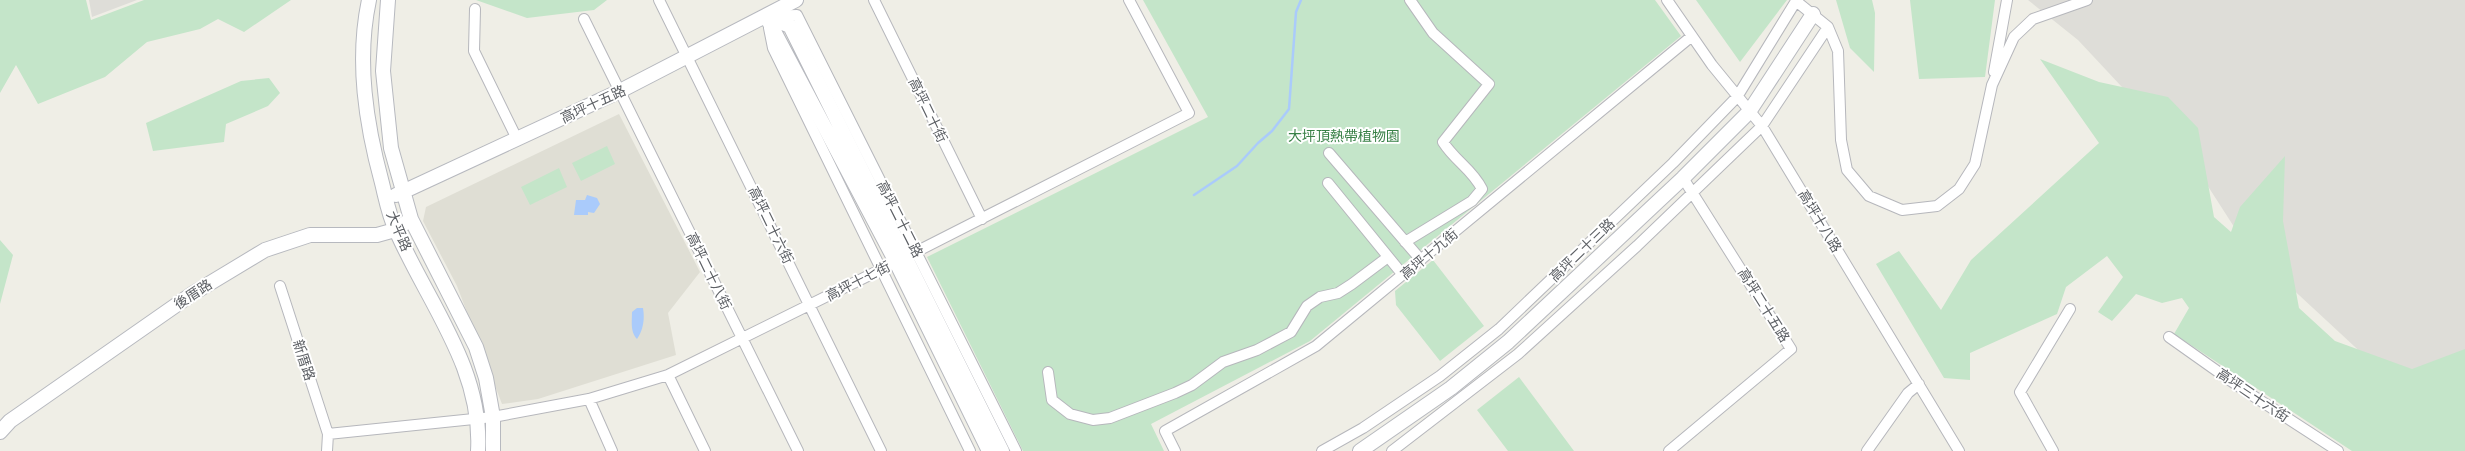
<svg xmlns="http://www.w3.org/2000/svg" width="2465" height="451" viewBox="0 0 2465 451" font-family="Poppins,'Noto Sans TC',sans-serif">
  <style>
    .industrial { fill: #deddd8 }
    .education { fill: #dfded4 }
    .green { fill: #c4e5c9 }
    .water { fill: #aacbfb }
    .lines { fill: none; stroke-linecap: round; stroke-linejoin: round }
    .stream { stroke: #aacbfb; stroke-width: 2.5 }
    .street-casing { stroke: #b6b7bc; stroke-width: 12 }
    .secondary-casing { stroke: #b7b9bf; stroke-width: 16 }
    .street { stroke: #fff; stroke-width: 10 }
    .secondary { stroke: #fff; stroke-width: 14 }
    .labels { text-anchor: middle; stroke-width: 4; stroke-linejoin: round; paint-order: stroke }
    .street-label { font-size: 14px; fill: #5d6065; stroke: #fff }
    .park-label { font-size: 14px; fill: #398147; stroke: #fff }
  </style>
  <rect width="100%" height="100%" fill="#efeee6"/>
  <path class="industrial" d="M 89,0 L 137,0 L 92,17 Z
    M 2028,0 L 2465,0 L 2465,395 L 2422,409 L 2247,247 L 2193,163 L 2078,40 Z"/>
  <path class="education" d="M 619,114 L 700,272 L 668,313 L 676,355 L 538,399 L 502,404 L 457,286 L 423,221 L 426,207 Z"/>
  <path class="green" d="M 0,0 L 86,0 L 91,20 L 144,0 L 291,0 L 244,32 L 218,19 L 200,29 L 147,42 L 105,77 L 38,104 L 16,65 L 0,93 Z
    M 476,0 L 607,0 L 594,10 L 527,18 Z
    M 1143,0 L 1655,0 L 1681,36 L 1310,341 L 1151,424 L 1164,451 L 1023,451 L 927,257 L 1208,117 Z
    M 1696,0 L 1787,0 L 1740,62 Z
    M 1836,0 L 1872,0 L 1875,13 L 1874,72 L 1850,48 Z
    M 1910,0 L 1995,0 L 1985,77 L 1919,79 Z
    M 2040,59 L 2099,82 L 2168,97 L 2198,128 L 2214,217 L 2231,232 L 2240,207 L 2285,156 L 2283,221 L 2299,308 L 2335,341 L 2412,369 L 2465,349 L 2465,451 L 2352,451 L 2174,334 L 2189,308 L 2182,298 L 2162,303 L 2136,294 L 2112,321 L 2098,312 L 2123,277 L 2107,256 L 2066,287 L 2057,314 L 1970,353 L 1970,380 L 1944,378 L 1876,264 L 1899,251 L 1941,310 L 1971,260 L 2099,143 Z
    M 269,78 L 280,93 L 268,106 L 226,124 L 224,142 L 153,151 L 146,123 L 241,81 Z
    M 607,146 L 615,164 L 581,181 L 572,163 Z
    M 559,168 L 567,187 L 530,205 L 521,187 Z
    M 0,240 L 13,255 L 0,304 Z
    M 1433,260 L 1484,326 L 1440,361 L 1396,305 L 1395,291 Z
    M 1519,377 L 1574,451 L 1508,451 L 1477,410 Z"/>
  <path class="water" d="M 587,195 L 597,198 L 600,204 L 594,213 L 588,212 L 588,215 L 574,215 L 576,200 L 585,200 Z
    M 637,308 L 643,308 C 645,319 643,331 637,339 C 630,332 632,321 632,312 Z"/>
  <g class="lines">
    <path class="stream" d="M 1194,195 L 1237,166 L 1258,143 L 1272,131 L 1289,109 L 1296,12 L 1301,0"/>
    <g class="street-casing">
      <path id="street" d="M 659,0 L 881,451
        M 874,0 L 982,219
        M 1667,0 L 1712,65 L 1762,126 L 1959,451
        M 475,9 L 474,51 L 517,139
        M 768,16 L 797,15 L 1016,451
        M 584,19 L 798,451
        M 769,28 L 773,48 L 970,451
        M 1994,72 L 2007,0
        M 1329,153 L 1421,260
        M 1328,183 L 1403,275
        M 1405,242 L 1472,201 L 1482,189 C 1472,169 1455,161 1443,142 L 1489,84 L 1433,33 L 1410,0
        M 280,286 L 328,434 L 327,451
        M 2169,337 L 2241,388 L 2338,451
        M 1048,372 L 1052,400 L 1070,414 L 1093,420 L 1110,418 L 1175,393 L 1192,385 L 1223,362 L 1257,350 L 1291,332 L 1307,306 L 1320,297 L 1338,293 L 1352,284 L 1388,257
        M 668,375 L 705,451
        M 589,399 L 612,451
        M 328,434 L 493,417 L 589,399 L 668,375 L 906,257 L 1189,113 L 1129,0
        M 1175,451 L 1165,431 L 1316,346 L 1692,36
        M 1322,451 L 1363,428 L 1440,376 L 1499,329 L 1673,163 L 1737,97 L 1796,1 L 1828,27 L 1838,51 L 1841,140 L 1847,170 L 1869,196 L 1902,210 L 1937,206 L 1959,189 L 1975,164 L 1992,85 L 2014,37 L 2033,19 L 2087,0
        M 1392,451 L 1518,354 L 1637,246 L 1762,126 L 1828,27
        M 1669,451 L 1791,349 L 1683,178
        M 1867,451 L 1908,393 L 1919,384
        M 2053,451 L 2020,392 L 2070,309"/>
    </g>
    <g class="secondary-casing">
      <path id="secondary" d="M 369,0 C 356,61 366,124 382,183 C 386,199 389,216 396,230 C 427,302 483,368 478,451
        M 388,0 L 383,71 L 391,148 L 411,219 L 476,347 L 486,378 L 493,417 L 493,451
        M 766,16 L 790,26 L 1002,451
        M 766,16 L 896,262 L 989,451
        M 396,195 L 620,91 L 796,0
        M 0,432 L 10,421 L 192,294 L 265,250 L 310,235 L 377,235 L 395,230 L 411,219
        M 1360,451 L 1451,388 L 1508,342 L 1683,178 L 1749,112 L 1813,14"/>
    </g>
    <use href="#street" class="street"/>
    <use href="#secondary" class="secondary"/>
  </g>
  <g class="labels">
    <g class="street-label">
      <text transform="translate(593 104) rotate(-25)" y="5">高坪十五路</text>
      <text transform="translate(928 110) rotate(64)" y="5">高坪二十街</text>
      <text transform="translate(900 219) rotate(63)" y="5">高坪二十二路</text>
      <text transform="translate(1820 221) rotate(59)" y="5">高坪十八路</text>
      <text transform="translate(771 225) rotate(64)" y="5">高坪二十六街</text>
      <text transform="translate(399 231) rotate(67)" y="5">大平路</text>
      <text transform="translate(1582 250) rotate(-44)" y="5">高坪二十三路</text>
      <text transform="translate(1429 254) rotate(-40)" y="5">高坪十九街</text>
      <text transform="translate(709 271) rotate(64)" y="5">高坪二十八街</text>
      <text transform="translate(858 281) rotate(-27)" y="5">高坪十七街</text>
      <text transform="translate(193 294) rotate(-33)" y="5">後厝路</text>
      <text transform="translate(1764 305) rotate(58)" y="5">高坪二十五路</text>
      <text transform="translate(304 360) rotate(72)" y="5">新厝路</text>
      <text transform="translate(2253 395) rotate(34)" y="5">高坪三十六街</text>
    </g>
    <g class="park-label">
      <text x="1344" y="141">大坪頂熱帶植物園</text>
    </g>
  </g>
</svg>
